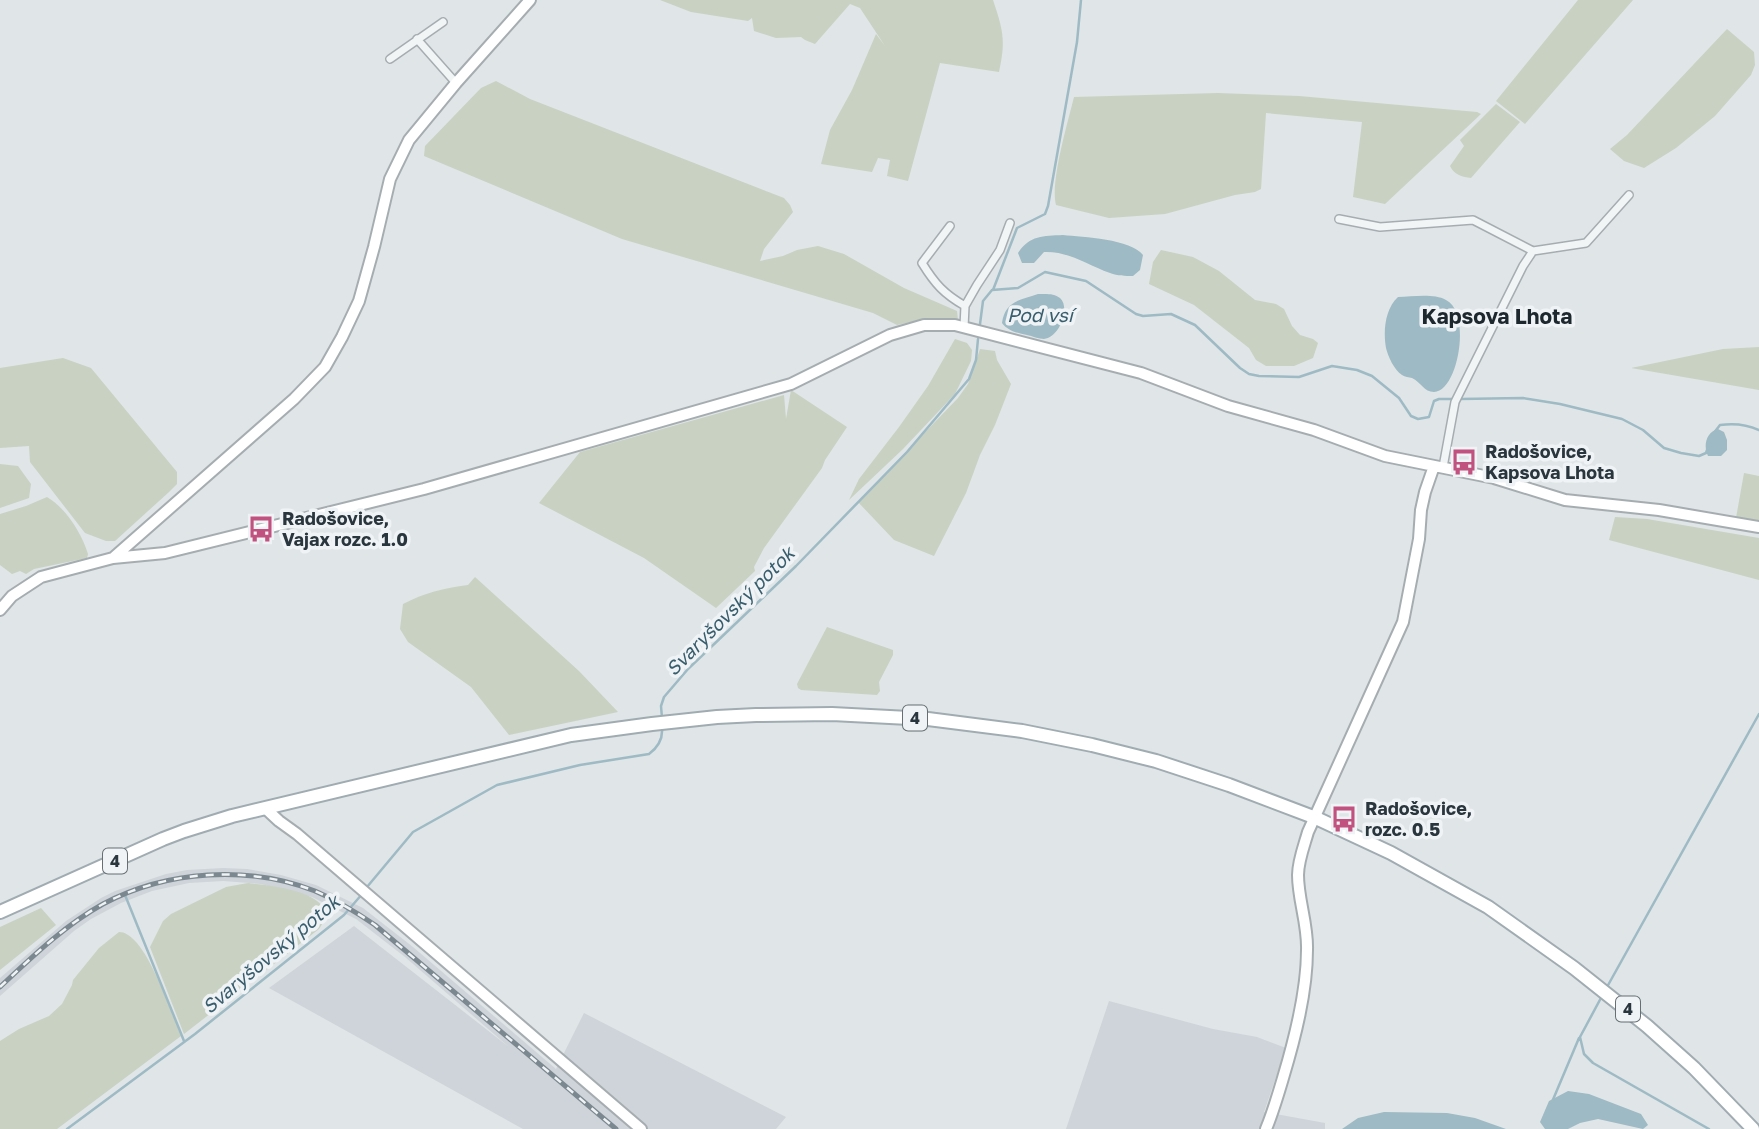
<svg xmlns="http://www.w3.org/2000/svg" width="1759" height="1129" viewBox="0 0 1759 1129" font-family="'Golos Text',sans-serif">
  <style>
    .built { fill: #ced4d9 }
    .green { fill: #c9d1c2 }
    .water { fill: #9ebac4 }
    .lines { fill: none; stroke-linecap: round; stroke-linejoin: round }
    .stream { stroke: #9ebac4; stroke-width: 2.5 }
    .street-casing { stroke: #a6adb1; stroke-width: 10 }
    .secondary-casing { stroke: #a6adb1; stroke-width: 14 }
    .primary-casing { stroke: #a0acb2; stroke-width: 16 }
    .street { stroke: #f2f5f6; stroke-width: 7 }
    .secondary { stroke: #fff; stroke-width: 10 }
    .primary { stroke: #fff; stroke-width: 12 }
    .rail-casing { stroke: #7b888f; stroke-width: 5 }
    .rail { stroke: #eff3f5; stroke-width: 2.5; stroke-dasharray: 8; stroke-linecap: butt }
    .labels { text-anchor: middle; stroke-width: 7; stroke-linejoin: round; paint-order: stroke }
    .shield { fill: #eff3f5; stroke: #656f74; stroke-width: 2 }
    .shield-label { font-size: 16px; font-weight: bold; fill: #2a363d }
    .poi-label { font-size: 18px; font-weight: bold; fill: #2a363d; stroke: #eff3f5; text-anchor: start }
    .water-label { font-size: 19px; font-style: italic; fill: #385d6d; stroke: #eff3f5 }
    .quarter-label { font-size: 21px; font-weight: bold; fill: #1c272e; stroke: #eff3f5 }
  </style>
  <rect width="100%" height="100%" fill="#e0e5e7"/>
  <path class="built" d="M 223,868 L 247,869 L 281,875 L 316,885 L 363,908 L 413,947 L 556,1069 L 584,1013 L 786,1117 L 776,1129 L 523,1129 L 269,988 L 354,926 L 509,1047 L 405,957 L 356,919 L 312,897 L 261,884 L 223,881 L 189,883 L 152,891 L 121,903 L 91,919 L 74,931 L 0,996 L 0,978 L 66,921 L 101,898 L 115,891 L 166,874 L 187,870 Z
    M 1109,1001 L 1213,1029 L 1257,1037 L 1286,1048 L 1264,1112 L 1325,1123 L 1325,1129 L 1066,1129 Z"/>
  <path class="green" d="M 660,0 L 993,0 C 1003,30 1006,40 999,72 L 940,63 L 908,181 L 887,176 L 890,160 L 878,158 L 872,172 L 821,164 L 830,130 L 852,90 L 876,34 L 885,46 L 860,8 L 850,4 L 815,44 L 805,40 L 801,37 L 776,38 L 754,31 L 752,18 L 748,21 L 691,12 Z
    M 1578,0 L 1633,0 L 1525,124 L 1496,101 Z
    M 1727,29 L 1754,52 L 1755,65 L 1751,75 L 1715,116 L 1676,148 L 1644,168 L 1624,161 L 1610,149 L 1627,135 Z
    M 496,81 L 530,99 L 784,198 L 790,205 L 793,212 L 764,249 L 760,261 L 783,256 L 797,250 L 818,246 L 844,254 L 904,288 L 957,311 L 958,320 L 920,320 L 897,325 L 873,313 L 622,239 L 424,156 L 425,146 L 481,88 Z
    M 1218,93 L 1299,96 L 1477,112 L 1481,114 L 1385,204 L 1353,197 L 1362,122 L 1266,113 L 1261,189 L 1255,192 L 1235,195 L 1165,214 L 1109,218 L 1056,205 C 1050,182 1068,122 1074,97 Z
    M 1496,104 L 1520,122 L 1471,178 C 1463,177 1454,175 1450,166 L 1464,146 L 1460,140 Z
    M 1161,250 L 1193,257 L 1219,271 L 1255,300 L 1276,304 L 1284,309 L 1292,326 L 1300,335 L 1313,339 L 1318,343 L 1313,358 L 1294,366 L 1266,366 L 1256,360 L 1249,348 L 1194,305 L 1149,284 L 1153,262 Z
    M 955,339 L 967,343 L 972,350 L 971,361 L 955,394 L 903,449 L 849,500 L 859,479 L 899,427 L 928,386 Z
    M 1759,347 L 1759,390 L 1631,368 L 1723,349 Z
    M 980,349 L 995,351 L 997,360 L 1011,384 L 995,425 L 980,455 L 966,493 L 934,556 L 894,540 L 858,502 L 958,398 L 968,384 Z
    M 63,358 L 91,368 L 177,472 L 177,484 L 169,492 L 115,541 L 106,541 L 85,533 L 30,462 L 29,446 L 0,448 L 0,368 Z
    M 791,390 L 847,427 L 825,460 L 822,468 L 764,548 L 754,567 L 755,571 L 716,608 L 644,558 L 539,503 L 580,452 L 784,395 L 786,419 Z
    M 0,464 L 18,466 L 31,484 L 29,498 L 0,508 Z
    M 1744,473 L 1759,476 L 1759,523 L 1736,518 Z
    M 47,497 C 66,508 82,534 88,554 L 87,558 L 34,569 L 26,574 L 20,571 L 12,574 L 0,565 L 0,514 L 26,506 Z
    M 1615,517 L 1647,519 L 1759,538 L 1759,580 L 1609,540 Z
    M 475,577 L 579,671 L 618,712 L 509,735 L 471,687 L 408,642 L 400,629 L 403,604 C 424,593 444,588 468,585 Z
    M 827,627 L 893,650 L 893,655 L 879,682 L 880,691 L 877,695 L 801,690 L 798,688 L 797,684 Z
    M 248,883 C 266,885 322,890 325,913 C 326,919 322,924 319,929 L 184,1034 L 150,947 L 163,921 L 171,914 L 226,887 Z
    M 41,908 L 56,925 L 0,970 L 0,927 Z
    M 119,932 C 146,932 171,1014 181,1036 L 57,1129 L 0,1129 L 0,1041 L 19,1029 L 49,1016 L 62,1004 L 72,985 L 73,980 L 99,948 Z"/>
  <path class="water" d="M 1063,235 C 1083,237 1131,239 1143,255 L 1140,270 L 1133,276 C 1125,276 1118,276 1110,273 C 1087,265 1069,251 1044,252 L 1034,263 L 1022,263 L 1018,253 C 1030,235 1043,236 1063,235 Z
    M 1038,294 C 1046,294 1054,293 1060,298 C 1071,308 1059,338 1044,339 C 1039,339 1032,336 1027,335 C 1017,333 1008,331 1002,323 C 1005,301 1020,300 1038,294 Z
    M 1398,297 C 1412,297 1433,293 1446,300 C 1472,313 1458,392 1434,392 C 1424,392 1421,382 1412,378 C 1409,377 1405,377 1402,375 C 1394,370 1388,356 1386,348 C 1383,331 1385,309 1398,297 Z
    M 1718,429 L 1724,432 L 1727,440 L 1727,450 L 1721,456 L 1708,456 C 1703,446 1706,432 1718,429 Z
    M 1568,1091 L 1589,1094 L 1641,1114 L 1648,1125 L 1643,1129 L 1598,1119 L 1580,1123 L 1568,1129 L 1545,1129 L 1540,1122 L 1549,1101 Z
    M 1384,1112 L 1447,1113 L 1475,1118 L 1506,1129 L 1342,1129 L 1358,1118 Z"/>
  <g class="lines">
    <path class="stream" d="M 993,290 L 1017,228 L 1045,214 L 1048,206 L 1077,42 L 1081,0
      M 980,324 L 983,301 L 992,290 L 1018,288 L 1045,272 L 1086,281 L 1136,314 L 1143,316 L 1171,314 L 1195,325 L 1240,368 L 1249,374 L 1259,376 L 1299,377 L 1332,366 L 1357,370 L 1372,376 L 1399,398 L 1411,416 L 1418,419 L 1429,417 L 1434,401 L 1439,399 L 1453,399
      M 1460,399 L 1523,398 L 1560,404 L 1622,419 L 1643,430 L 1664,448 L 1681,453 L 1699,456 L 1706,453 L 1707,450
      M 1713,434 L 1720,425 C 1734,423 1746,424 1759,430
      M 662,718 L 661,706 L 664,697 L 688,669 L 796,566 L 907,452 L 969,379 L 976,360 L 978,339
      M 367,887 L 413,832 L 497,785 L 580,765 L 649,754 C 657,748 663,739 662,728
      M 125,895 L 184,1041
      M 1607,987 L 1759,714
      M 1602,996 L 1580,1037 L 1584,1054 L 1593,1063 L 1709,1129
      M 1552,1102 L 1579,1038
      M 67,1129 L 195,1034 L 344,915 L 363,893"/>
    <g class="street-casing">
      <path id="street" d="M 417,39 L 456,83
        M 390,59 L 443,22
        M 1339,219 L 1380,227 L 1473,220 L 1533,251
        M 950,226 L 922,263 C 935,284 944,294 965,306
        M 964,327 L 965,306 L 977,285 L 1000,250 L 1010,223
        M 1443,467 L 1455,402 L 1523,266 L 1533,251 L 1586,243 L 1629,195"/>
    </g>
    <g class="secondary-casing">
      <path id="secondary" d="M 113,558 L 294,399 L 325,367 L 342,337 L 359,301 L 374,247 L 390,179 L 409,140 L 456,83 L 530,0
        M 0,610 L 12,596 L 41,577 L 113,558 L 165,553 L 424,489 L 791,384 L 890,335 L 924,325 L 955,325 L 1141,373 L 1228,406 L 1314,430 L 1385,456 L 1494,478 L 1565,500 L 1659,510 L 1759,527
        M 265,808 L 279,821 L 297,834 L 641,1129
        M 1266,1129 C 1273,1112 1278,1095 1283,1078 C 1295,1038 1307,992 1307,950 C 1308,924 1298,900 1298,875 C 1298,861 1304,846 1308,832 L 1403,622 L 1419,539 L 1421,510 L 1425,492 L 1434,466"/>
    </g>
    <g class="primary-casing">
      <path id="primary" d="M 0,912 L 163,839 L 184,831 L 232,816 L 571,735 L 652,724 L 717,717 L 756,715 L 832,714 L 928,719 L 1022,731 L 1092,745 L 1156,761 L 1229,785 L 1316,818 L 1391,853 L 1488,907 L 1574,968 L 1647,1026 L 1694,1068 L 1753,1129"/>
    </g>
    <use href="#street" class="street"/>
    <use href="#secondary" class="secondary"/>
    <use href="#primary" class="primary"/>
    <g class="rail-casing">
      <path id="rail" d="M 0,987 C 32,957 65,925 103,904 C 167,870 248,865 315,891 C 336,900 356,912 375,925 L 616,1129"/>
    </g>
    <use href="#rail" class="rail"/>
  </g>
  <defs>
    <g id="bus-bare" transform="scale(2.1)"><path d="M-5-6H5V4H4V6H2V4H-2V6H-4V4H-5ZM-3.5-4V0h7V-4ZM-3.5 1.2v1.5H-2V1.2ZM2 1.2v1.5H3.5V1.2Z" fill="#c1517e" stroke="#eff3f5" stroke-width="2.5" paint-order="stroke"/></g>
  </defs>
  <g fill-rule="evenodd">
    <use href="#bus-bare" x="1464" y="462"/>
    <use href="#bus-bare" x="261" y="529"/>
    <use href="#bus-bare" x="1344" y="819"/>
  </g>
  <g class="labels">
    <g class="shield">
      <rect x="903" y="705.5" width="24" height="25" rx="5"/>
      <rect x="103" y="848.5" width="24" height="25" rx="5"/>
      <rect x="1616" y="996.5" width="24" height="25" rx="5"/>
    </g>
    <g class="shield-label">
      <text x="915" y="724">4</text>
      <text x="115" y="867">4</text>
      <text x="1628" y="1015">4</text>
    </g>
    <g class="poi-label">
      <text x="1485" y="458">Radošovice,<tspan x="1485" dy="21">Kapsova Lhota</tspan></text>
      <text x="282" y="525">Radošovice,<tspan x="282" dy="21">Vajax rozc. 1.0</tspan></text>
      <text x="1365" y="815">Radošovice,<tspan x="1365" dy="21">rozc. 0.5</tspan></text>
    </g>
    <g class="water-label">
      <text x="1040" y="322">Pod vsí</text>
      <text transform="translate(730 611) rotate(-45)" y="7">Svaryšovský potok</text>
      <text transform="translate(271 954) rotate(-40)" y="7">Svaryšovský potok</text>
    </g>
    <g class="quarter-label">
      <text x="1497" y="324">Kapsova Lhota</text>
    </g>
  </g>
</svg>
